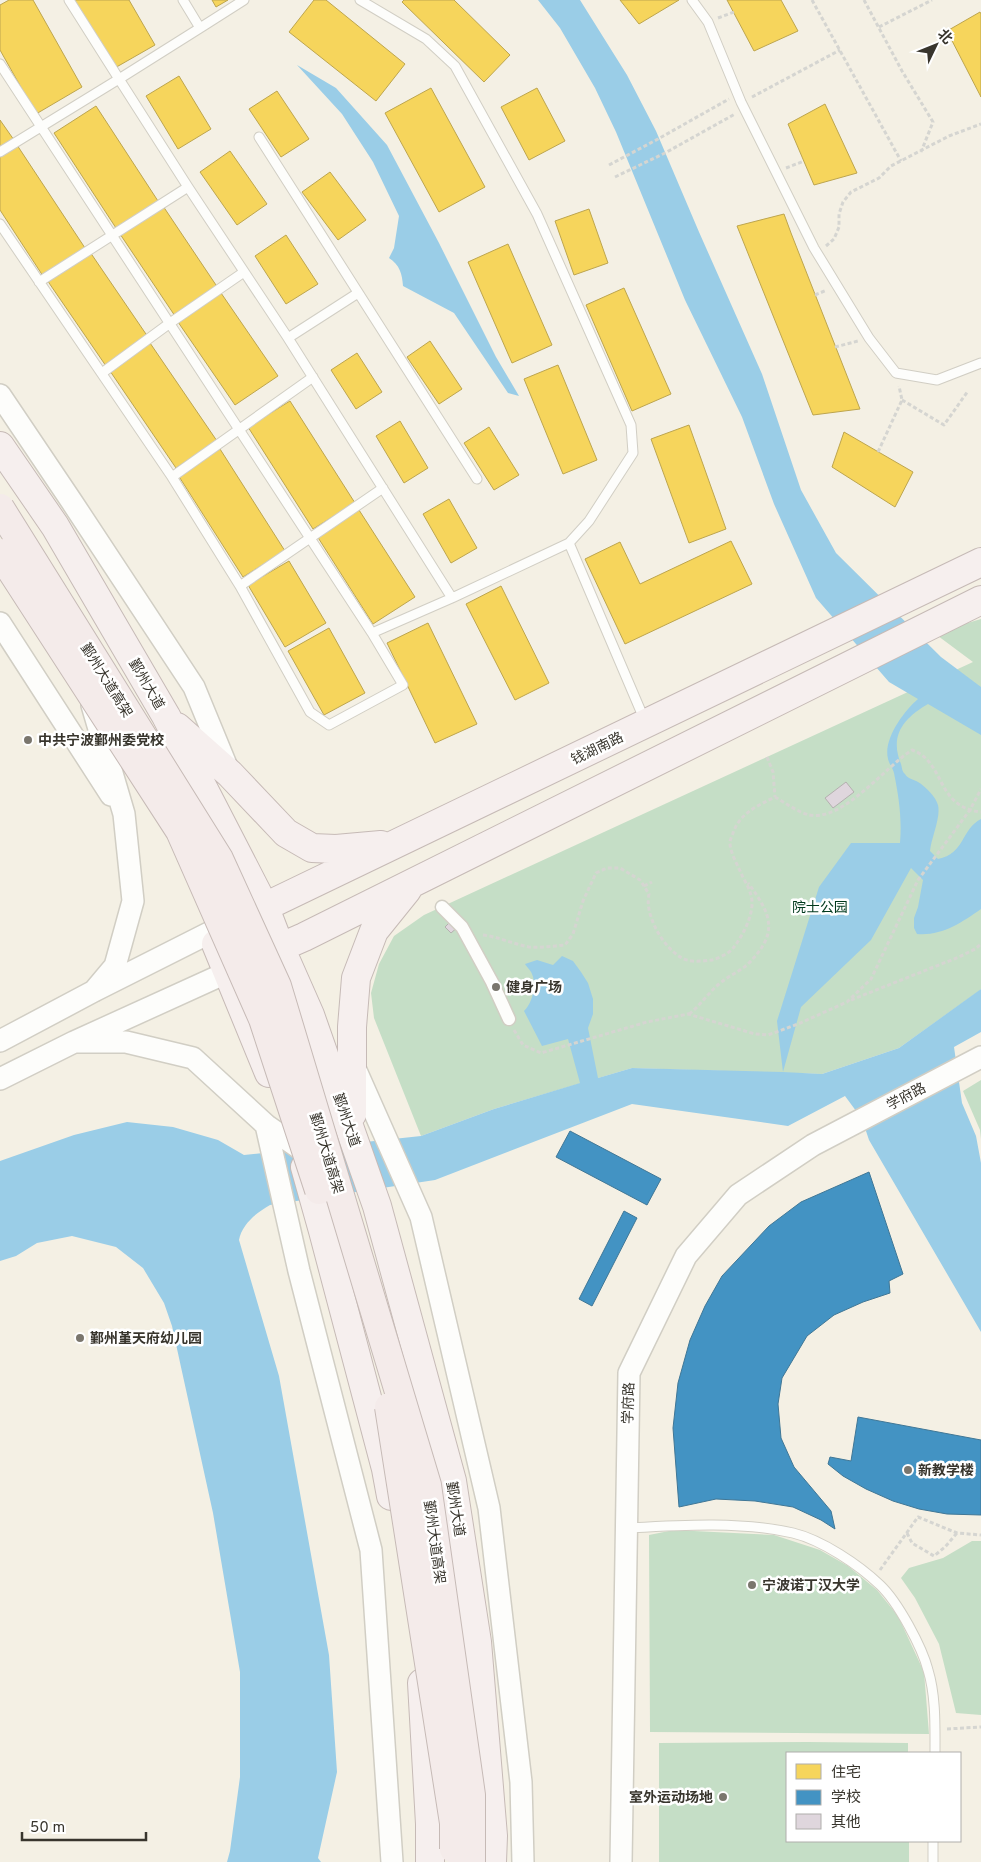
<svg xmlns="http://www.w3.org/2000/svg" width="981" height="1862" viewBox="0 0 981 1862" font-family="Overpass,'Noto Sans SC',sans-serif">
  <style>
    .green { fill: #c5dec6 }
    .water { fill: #9acde7 }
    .homes { fill: #f6d55c; stroke: #bda54e }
    .schools { fill: #4393c3; stroke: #407796 }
    .building { fill: #dfd6dd; stroke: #b4b0af }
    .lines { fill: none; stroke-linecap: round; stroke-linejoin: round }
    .service-casing { stroke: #d1cec4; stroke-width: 11 }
    .pedestrian-casing { stroke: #d1cec4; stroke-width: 15 }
    .tertiary-casing { stroke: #d1cec4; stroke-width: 24 }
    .primary-casing { stroke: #c6bab6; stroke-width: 30 }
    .path { stroke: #d5d5d1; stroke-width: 3; stroke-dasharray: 4 2.5; stroke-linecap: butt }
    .service { stroke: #fdfdfb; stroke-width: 9 }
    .pedestrian { stroke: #fdfdfb; stroke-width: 12 }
    .tertiary { stroke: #fdfdfb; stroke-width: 21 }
    .primary { stroke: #f6efee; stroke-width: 28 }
    .trunk-bridge-casing { stroke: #c6bab6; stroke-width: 30; stroke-linecap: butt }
    .trunk-bridge { stroke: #f4ebea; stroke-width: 28 }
    .poi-dot { fill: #7a766d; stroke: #fff; stroke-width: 2 }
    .labels { text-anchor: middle; stroke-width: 5; stroke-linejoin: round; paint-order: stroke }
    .street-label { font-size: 14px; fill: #38352d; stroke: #fff }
    .poi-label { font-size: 14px; font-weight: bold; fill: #38352d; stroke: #fff; text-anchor: start }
    .park-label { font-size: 14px; fill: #00391d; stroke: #fff }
  </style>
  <rect width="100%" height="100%" fill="#f4f0e4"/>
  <path class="green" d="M 981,619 L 981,989 L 979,991 L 899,1048 L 822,1074 L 632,1068 L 494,1109 L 421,1136 L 374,1018 L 371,993 L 379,964 L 394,936 L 424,915 L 973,662 L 934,633 Z
    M 981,1080 L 981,1139 L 980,1130 L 963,1091 Z
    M 674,1530 L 774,1535 L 820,1550 L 848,1566 L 877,1590 L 898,1616 L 924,1672 L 929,1734 L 650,1732 L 649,1535 Z
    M 972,1541 L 981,1541 L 981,1715 L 956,1713 L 939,1644 L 915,1598 L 901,1578 L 909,1568 L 943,1558 Z
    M 807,1742 L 908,1743 L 908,1753 L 787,1753 L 787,1841 L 909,1841 L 909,1862 L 659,1862 L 659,1743 Z"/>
  <path class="water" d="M 538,0 L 580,0 L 627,75 L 656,131 L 699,232 L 762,374 L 801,490 L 836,553 L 941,657 L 981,687 L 981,735 L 928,704 C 904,718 889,735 901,764 C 902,767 902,772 905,774 C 908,779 913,779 918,782 C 925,786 936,797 938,805 C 941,818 931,838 930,851 L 938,859 C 965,854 961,829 981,819 L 981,909 C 961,923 942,936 917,934 L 914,928 L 914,918 L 918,907 L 923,880 L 911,868 L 871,940 L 801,1007 L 783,1072 L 822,1074 L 899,1048 L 981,989 L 981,1032 L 954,1047 L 962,1103 L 976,1136 L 981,1163 L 981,1332 L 869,1140 L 862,1119 L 845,1096 L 788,1126 L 632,1104 L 435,1180 L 270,1205 C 256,1213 242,1224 239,1240 L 279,1376 L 329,1655 L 337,1772 L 318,1858 L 321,1862 L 227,1862 L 230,1851 L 240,1777 L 240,1672 L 213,1513 L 172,1326 L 164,1303 L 143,1268 L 116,1247 L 72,1236 L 37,1243 L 16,1256 L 0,1261 L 0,1161 L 74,1135 L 127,1122 L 173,1127 L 218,1140 L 244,1155 L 421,1136 L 494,1109 L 580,1083 L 568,1039 L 542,1046 L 524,1011 C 532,1004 537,985 532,974 C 531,971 527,967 525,964 L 537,960 L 553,965 L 562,956 L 573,961 L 581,972 L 588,983 L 593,999 L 593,1014 L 588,1028 L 598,1078 L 632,1068 L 783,1072 L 777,1021 L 819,887 L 851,843 L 900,843 C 902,818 899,798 894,773 C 893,768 889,764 888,759 C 883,739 904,711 918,699 L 889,682 L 816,598 L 774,504 L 742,417 L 685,300 L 616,132 L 595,88 L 560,28 Z
    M 297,65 L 336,88 L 387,145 L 439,243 L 496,357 L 519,396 L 508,393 L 454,313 L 403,286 C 402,274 400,265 389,258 L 394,248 L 399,216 L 373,162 L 342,114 Z"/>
  <path class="homes" d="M 9,0 L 33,0 L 82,87 L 36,114 L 0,50 L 0,5 Z
    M 74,0 L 129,0 L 155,45 L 113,69 Z
    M 212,0 L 228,0 L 216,7 Z
    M 314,0 L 326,0 L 405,64 L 376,101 L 289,32 Z
    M 404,0 L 454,0 L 510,55 L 484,82 L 402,2 Z
    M 620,0 L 679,0 L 639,24 Z
    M 727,0 L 781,0 L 798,31 L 754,51 Z
    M 980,12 L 981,14 L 981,97 L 947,31 Z
    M 179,76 L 211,129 L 178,149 L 146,96 Z
    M 431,88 L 485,187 L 439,212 L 385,113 Z
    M 537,88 L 565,141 L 529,160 L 501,107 Z
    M 277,91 L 309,139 L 281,157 L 249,109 Z
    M 825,104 L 857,173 L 814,185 L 788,124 Z
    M 96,106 L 158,201 L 116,228 L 54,133 Z
    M 0,120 L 14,140 L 0,149 Z
    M 17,145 L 85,248 L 43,276 L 0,210 L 0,156 Z
    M 230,151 L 267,204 L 237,225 L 200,172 Z
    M 330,172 L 366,220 L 338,240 L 302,192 Z
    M 163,206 L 218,288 L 175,316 L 120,234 Z
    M 589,209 L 608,263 L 574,275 L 555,221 Z
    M 784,214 L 791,233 L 860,409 L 813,415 L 737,226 Z
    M 286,235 L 318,284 L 286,304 L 255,256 Z
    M 508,244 L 552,345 L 512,363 L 468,262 Z
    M 90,252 L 148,337 L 106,366 L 47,280 Z
    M 624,288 L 671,394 L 632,411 L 586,305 Z
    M 221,293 L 278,376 L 235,405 L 178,322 Z
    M 430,341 L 462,389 L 439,404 L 407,357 Z
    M 150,343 L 217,441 L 176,468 L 110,371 Z
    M 357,353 L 382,392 L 356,409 L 331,370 Z
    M 558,365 L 597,460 L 563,474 L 524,379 Z
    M 290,401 L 355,503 L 313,529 L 248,427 Z
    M 400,421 L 428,468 L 404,483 L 376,436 Z
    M 689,425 L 726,529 L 689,543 L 651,439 Z
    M 489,427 L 519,475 L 494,490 L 464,443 Z
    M 844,432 L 913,472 L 895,507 L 832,467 Z
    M 220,449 L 285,551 L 243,577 L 178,475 Z
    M 449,499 L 477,548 L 451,563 L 423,514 Z
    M 359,510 L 415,597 L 373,624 L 317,536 Z
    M 731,541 L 752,584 L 625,644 L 585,559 L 620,542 L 640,584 Z
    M 289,561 L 326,623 L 285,647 L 248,585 Z
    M 501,586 L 549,683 L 515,700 L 466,604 Z
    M 428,623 L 477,724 L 435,743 L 387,643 Z
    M 329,628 L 365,693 L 324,715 L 288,651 Z"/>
  <path class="schools" d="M 570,1131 L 661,1179 L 647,1205 L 556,1157 Z
    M 869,1172 L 903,1274 L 889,1281 L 890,1293 L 863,1302 L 834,1315 L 807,1336 L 782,1378 L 778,1404 L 781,1438 L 794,1467 L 831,1511 L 835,1529 L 821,1520 L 793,1507 L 755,1501 L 716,1499 L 679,1507 L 673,1428 L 678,1383 L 690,1340 L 705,1306 L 722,1276 L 769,1226 L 801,1202 Z
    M 624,1211 L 637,1218 L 592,1306 L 579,1299 Z
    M 858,1417 L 981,1440 L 981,1515 L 947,1514 L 919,1509 L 893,1501 L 866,1489 L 843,1476 L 828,1464 L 830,1457 L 851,1461 Z"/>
  <path class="building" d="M 846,782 L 854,792 L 833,808 L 825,798 Z
    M 452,920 L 459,926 L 451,933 L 445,927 Z"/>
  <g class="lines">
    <g class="service-casing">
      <path id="service" d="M 360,0 L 426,39 L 455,66 L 537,214 L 631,425 L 633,453 L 589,521 L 569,543 L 645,721
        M 692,0 L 708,22 L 741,102 L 814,248 L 869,338 L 896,373 L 937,380 L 981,363
        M 200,28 L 244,0
        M 0,64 L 372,633 L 452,598 L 288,338 L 188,187 L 119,79 L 200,28 L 183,0
        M 259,137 L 477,479
        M 0,152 L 119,79 L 69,0
        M 0,224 L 172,477 L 240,586 L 310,712 L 329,725 L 403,685 L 372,633
        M 39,282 L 188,187
        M 288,338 L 358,293
        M 102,373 L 170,323 L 244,272
        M 172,477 L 313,377
        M 240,586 L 383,488
        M 452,598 L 569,543
        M 627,1528 C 680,1525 741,1521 793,1533 C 822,1540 859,1565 880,1585 C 898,1602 922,1647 928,1670 C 936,1696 935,1727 935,1753
        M 933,1862 L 933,1841"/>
    </g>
    <g class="pedestrian-casing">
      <path id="pedestrian" d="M 442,907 L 462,927 L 492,982 L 509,1019"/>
    </g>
    <g class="tertiary-casing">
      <path id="tertiary" d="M 0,395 L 72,502 L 194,687 L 229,772
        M 0,623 L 111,795
        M 92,705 L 124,814 L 133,901 L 115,966 L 94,991
        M 0,1041 L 94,991 L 211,932
        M 74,1042 L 126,1042 L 193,1058 L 266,1125 L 299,1148
        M 354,1066 L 421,1217 L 489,1508 L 521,1782 L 523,1862
        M 0,1079 L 74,1042 L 228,972
        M 266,1125 L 299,1271 L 371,1550 L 392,1862
        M 621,1862 L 629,1373 L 686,1256 L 738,1195 L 813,1145 L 981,1057"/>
    </g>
    <g class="primary-casing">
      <path id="primary" d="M 0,446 L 55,526 L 166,716 L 265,908 L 280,947 L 310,1015 L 377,1206 L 452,1481 L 477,1642 L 493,1836 L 492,1862
        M 177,727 L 230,774 L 286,833 L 312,848 L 336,849 L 381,845
        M 248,915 L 981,562
        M 216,944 L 269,1073
        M 263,955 L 304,937 L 981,600
        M 352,1114 L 352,1027 L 356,978 L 374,931 L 407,890
        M 305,1167 L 323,1231 L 386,1469 L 391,1496
        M 422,1683 L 430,1824 L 430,1862"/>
    </g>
    <path class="path" d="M 812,0 L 901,161
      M 864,0 L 902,71 L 933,122 L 921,152
      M 718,18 L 734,12
      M 879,27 L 932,0
      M 752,97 L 840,50
      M 609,165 L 658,139 L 729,99
      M 786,168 L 804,161
      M 615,177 L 665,153 L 735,114
      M 826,246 L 834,239 L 839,227 L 839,214 L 843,202 L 851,192 L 879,178 L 891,166 L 949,136 L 981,124
      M 815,295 L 827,290
      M 835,347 L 858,341
      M 902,400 L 944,425 L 968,391
      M 878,452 L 902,400 L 899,386
      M 767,757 L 773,772 L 775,797
      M 775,797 C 785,803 798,812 809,815 C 843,822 886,766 912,750 C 946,762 935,807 981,812
      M 644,886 L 652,882
      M 483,935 C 499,937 513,944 529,947 C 541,948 553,946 565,945 L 573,934 L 583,901 L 596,873 L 607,868 L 620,868 L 640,880 L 649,894 C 644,914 663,948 682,958 C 690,963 702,961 712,960 C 719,958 730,953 734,947 C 743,935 753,916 752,901 C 751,890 745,882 741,873 C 737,864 731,854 730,844 C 729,841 732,837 733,833 C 740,813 757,806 775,797
      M 851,1000 L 959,957 L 975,949 L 981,944
      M 689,1014 C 700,1006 708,993 719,984 C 728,976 739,972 748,964 C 779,933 772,915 748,883
      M 514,1030 L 523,1045 L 541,1053 L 647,1022 L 688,1014 L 755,1034 L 768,1035 L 798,1024 L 847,1002 L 871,979 L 918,880 L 970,810 L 981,789
      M 907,1533 L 912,1543 L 934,1556 L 945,1547 L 957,1533
      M 880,1570 L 918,1517 L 957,1533 L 981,1535
      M 947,1729 L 981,1727"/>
    <use href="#service" class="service"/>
    <use href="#pedestrian" class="pedestrian"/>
    <use href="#tertiary" class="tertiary"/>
    <use href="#primary" class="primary"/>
    <g class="trunk-bridge-casing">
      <path id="trunk-bridge" d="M 0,508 L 219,859 L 277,986 L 427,1485 L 471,1795 L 471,1862
        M 0,553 L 180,831 L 263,1019 L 319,1190
        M 389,1407 L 454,1823 L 454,1849"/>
    </g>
    <use href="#trunk-bridge" class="trunk-bridge"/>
  </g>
  <g class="poi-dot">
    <circle cx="28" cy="740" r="5"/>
    <circle cx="496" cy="987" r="5"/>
    <circle cx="80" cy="1338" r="5"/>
    <circle cx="908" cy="1470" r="5"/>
    <circle cx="752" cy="1585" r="5"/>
    <circle cx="723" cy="1797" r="5"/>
  </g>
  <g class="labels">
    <g class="street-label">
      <text transform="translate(107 680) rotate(58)" y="5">鄞州大道高架</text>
      <text transform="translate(147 684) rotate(60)" y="5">鄞州大道</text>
      <text transform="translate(597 748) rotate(-26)" y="5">钱湖南路</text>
      <text transform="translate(906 1096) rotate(-28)" y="5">学府路</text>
      <text transform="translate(347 1120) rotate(71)" y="5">鄞州大道</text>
      <text transform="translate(327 1153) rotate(73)" y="5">鄞州大道高架</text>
      <text transform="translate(628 1403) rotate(-88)" y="5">学府路</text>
      <text transform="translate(456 1509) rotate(81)" y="5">鄞州大道</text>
      <text transform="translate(435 1542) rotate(82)" y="5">鄞州大道高架</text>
    </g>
    <g class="poi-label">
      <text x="38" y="745">中共宁波鄞州委党校</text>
      <text x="506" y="992">健身广场</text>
      <text x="90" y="1343">鄞州堇天府幼儿园</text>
      <text x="918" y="1475">新教学楼</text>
      <text x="762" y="1590">宁波诺丁汉大学</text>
      <text x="713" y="1802" text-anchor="end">室外运动场地</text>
    </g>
    <g class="park-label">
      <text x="820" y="912">院士公园</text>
    </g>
  </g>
  <rect x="786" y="1752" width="175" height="90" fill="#ffffff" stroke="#afaeab"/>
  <rect x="796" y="1764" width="25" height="15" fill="#f6d55c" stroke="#afaeab"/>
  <text x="831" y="1777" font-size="15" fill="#38352d">住宅</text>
  <rect x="796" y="1790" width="25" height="15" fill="#4393c3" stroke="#afaeab"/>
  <text x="831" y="1802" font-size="15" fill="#38352d">学校</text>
  <rect x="796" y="1814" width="25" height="15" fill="#dfd6dd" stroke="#afaeab"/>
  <text x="831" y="1827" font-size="15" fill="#38352d">其他</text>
  <g transform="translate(936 45) rotate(47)" stroke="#ffffff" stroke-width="4" paint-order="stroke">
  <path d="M0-4L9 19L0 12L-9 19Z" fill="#38352d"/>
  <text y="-8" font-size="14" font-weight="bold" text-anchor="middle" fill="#38352d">北</text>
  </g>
  <path d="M22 1832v8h124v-8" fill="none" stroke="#38352d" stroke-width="2.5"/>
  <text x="30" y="1832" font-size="15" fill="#38352d" stroke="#ffffff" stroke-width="4" paint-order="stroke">50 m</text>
</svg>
